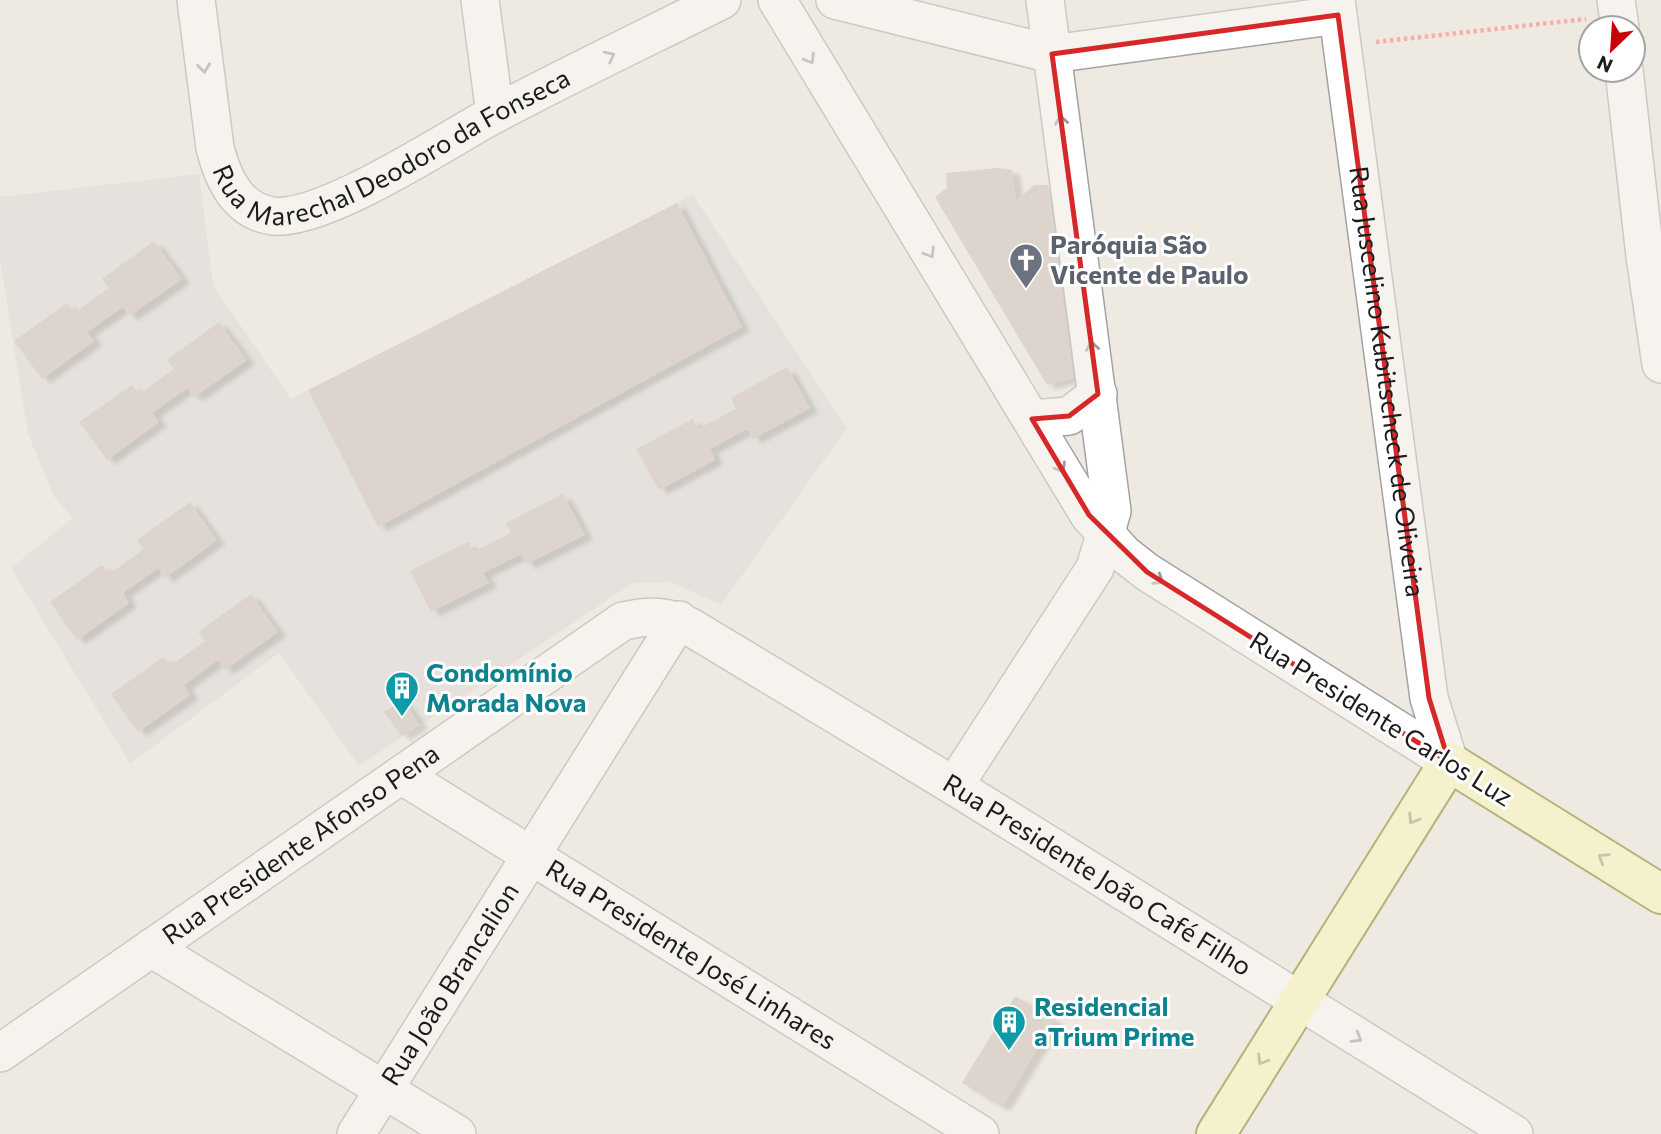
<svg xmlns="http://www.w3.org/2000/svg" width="1661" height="1134" viewBox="0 0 1661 1134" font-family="Commissioner,sans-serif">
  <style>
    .residential { fill: #dad8d8 }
    .building { fill: #c5bbb4; filter: url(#shadow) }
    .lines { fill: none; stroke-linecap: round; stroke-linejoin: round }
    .street-casing { stroke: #a3a3a3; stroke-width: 40 }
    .secondary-casing { stroke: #6b7402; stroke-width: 42 }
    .path { stroke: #fe6c62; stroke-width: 4.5; stroke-dasharray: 3.5 3.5; stroke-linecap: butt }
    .street { stroke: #fff; stroke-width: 37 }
    .secondary { stroke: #fafbb1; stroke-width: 38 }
    .oneway { stroke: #999 }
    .oneway2 { stroke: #96976e }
    .marked { fill: none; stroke: #d62828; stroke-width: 5; stroke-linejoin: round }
    .labels { text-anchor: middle; stroke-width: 6; stroke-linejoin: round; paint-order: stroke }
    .street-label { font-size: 26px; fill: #1c1c1c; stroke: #fff }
    .worship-label { font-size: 26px; font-weight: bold; fill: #5b616d; stroke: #fff; text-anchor: start }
    .culture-label { font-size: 26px; font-weight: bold; fill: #0d838f; stroke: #fff; text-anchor: start }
  </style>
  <defs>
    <filter id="shadow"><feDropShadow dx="8" dy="4.5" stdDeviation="2" flood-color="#0004"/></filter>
  </defs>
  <rect width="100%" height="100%" fill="#eee9e1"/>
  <path class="residential" d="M 199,174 L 213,285 L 291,399 L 693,195 L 847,428 L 721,605 L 671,582 L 633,583 L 359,766 L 279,653 L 130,764 L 11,568 L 73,518 L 54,497 L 28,434 L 0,261 L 0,197 Z"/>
  <path class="building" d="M 997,168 L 1012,170 L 1016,201 L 1034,185 L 1048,185 L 1073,378 L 1047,385 L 935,197 L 947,188 L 946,173 Z
    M 677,203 L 742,327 L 378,527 L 308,390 Z
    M 154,241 L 182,279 L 129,316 L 123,307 L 87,332 L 94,341 L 42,379 L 14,341 L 67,303 L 74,313 L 109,288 L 102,279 Z
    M 219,322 L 247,360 L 194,397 L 187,388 L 152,413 L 159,422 L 107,460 L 79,422 L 132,385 L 139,394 L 174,369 L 167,360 Z
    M 787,367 L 810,408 L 753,439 L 747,429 L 710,449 L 715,460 L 659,490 L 636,449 L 693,419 L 698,429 L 736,409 L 731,398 Z
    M 563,494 L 585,535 L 527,564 L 521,554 L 483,573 L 489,583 L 431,612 L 410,571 L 468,542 L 473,552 L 511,533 L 506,523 Z
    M 190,502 L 217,540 L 165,578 L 158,568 L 123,593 L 129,603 L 77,640 L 50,602 L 102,565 L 109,574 L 144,549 L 137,540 Z
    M 251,594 L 278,632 L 225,670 L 218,660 L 184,685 L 190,695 L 138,732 L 111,694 L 163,657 L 170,666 L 205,641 L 198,632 Z
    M 403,700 L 420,725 L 402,736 L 384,712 Z
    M 1015,996 L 1055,1020 L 1002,1107 L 962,1083 Z"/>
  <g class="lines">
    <g class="street-casing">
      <g id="street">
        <path id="s1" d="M 196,0 L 215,148 C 223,179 237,211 273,216 C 323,222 445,141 493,115 C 568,75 646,38 722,0"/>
        <path d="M 480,0 L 495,114"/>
        <path d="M 777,0 L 1089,515 L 1124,554 L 1147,572 L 1449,762"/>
        <path d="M 835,0 L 1052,54 L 1338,15"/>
        <path id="s2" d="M 1336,0 L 1429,698 L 1449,762"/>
        <path d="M 1616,0 L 1620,28"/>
        <path d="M 1624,70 L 1645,256 L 1661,364"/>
        <path d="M 1032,419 L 1069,416 L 1098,394"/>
        <path id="s3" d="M 401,775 L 980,1134"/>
        <path d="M 954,786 L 1095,568 L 1112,511 L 1045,0"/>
        <path d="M 151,948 L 457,1134"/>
        <path id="s4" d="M 0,1053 L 623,621 C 649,615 669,615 692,628 L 954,786 L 1514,1134"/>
        <path id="s5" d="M 356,1134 L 679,620"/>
      </g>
    </g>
    <g class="secondary-casing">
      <path id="secondary" d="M 1216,1134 L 1449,762 L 1661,894"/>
    </g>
    <path class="path" d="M 1376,42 L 1586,19"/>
    <use href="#street" class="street"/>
    <use href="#secondary" class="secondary"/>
  </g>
  <defs><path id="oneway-chevron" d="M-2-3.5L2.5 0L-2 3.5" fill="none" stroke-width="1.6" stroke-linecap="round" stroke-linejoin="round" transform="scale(1.75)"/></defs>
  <g class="oneway">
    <use href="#oneway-chevron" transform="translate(610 56) rotate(-27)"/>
    <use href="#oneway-chevron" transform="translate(810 59) rotate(58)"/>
    <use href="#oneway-chevron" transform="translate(204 68) rotate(83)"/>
    <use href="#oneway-chevron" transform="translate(1061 120) rotate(-98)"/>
    <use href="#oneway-chevron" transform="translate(930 253) rotate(58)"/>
    <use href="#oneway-chevron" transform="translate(1092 346) rotate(-98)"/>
    <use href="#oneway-chevron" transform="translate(1061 468) rotate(59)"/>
    <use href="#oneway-chevron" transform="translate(1159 580) rotate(32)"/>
    <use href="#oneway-chevron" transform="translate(1357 1038) rotate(31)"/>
  </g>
  <g class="oneway2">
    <use href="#oneway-chevron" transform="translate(1413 819) rotate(122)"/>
    <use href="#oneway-chevron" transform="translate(1603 858) rotate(-148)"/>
    <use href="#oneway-chevron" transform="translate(1262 1060) rotate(122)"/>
  </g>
  <path d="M0 0H1661V1134H0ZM 1338,15 L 1429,698 L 1449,762 L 1147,572 L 1089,515 L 1032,419 L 1069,416 L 1098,394 L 1052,54 Z" fill="#eee9e1" fill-opacity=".55" fill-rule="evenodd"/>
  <path class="marked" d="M 1338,15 L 1429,698 L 1449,762 L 1147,572 L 1089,515 L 1032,419 L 1069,416 L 1098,394 L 1052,54 Z"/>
  <defs>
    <g id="church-pin" transform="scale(1.75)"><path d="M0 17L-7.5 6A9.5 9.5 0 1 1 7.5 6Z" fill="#6b7280" stroke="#fff"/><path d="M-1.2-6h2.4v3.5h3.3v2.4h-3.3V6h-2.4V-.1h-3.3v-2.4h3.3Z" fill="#fff"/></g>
    <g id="building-pin" transform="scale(1.75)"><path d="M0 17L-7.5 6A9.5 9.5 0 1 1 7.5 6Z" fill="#0f9aa8" stroke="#fff"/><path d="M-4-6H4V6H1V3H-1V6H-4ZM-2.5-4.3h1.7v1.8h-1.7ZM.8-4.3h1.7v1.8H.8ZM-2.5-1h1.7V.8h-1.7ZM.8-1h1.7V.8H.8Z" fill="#fff"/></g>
  </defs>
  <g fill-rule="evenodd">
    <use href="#church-pin" x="1026" y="260"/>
    <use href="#building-pin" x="402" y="688"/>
    <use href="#building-pin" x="1009" y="1022"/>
  </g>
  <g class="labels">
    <g class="street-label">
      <text dy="9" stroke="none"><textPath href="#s1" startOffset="371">Rua Marechal Deodoro da Fonseca</textPath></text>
      <text dy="9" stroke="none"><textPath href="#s2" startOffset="385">Rua Juscelino Kubitscheck de Oliveira</textPath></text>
      <text transform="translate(1381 719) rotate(32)" y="9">Rua Presidente Carlos Luz</text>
      <text dy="9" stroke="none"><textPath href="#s4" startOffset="366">Rua Presidente Afonso Pena</textPath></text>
      <text dy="9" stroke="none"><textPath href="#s4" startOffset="1304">Rua Presidente João Café Filho</textPath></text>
      <text dy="9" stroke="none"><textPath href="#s3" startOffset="341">Rua Presidente José Linhares</textPath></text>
      <text dy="9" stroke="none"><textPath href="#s5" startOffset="177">Rua João Brancalion</textPath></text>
    </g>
    <g class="worship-label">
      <text x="1050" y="254">Paróquia São<tspan x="1050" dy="30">Vicente de Paulo</tspan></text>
    </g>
    <g class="culture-label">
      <text x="426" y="682">Condomínio<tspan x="426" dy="30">Morada Nova</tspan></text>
      <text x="1034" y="1016">Residencial<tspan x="1034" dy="30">aTrium Prime</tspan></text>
    </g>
  </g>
  <g transform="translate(1612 49) rotate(205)"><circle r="33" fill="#ffffff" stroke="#a4a4a4" stroke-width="2"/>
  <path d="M0-5L12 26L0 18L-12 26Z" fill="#c70007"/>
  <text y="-10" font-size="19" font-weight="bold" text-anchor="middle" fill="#1c1c1c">N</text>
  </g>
</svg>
